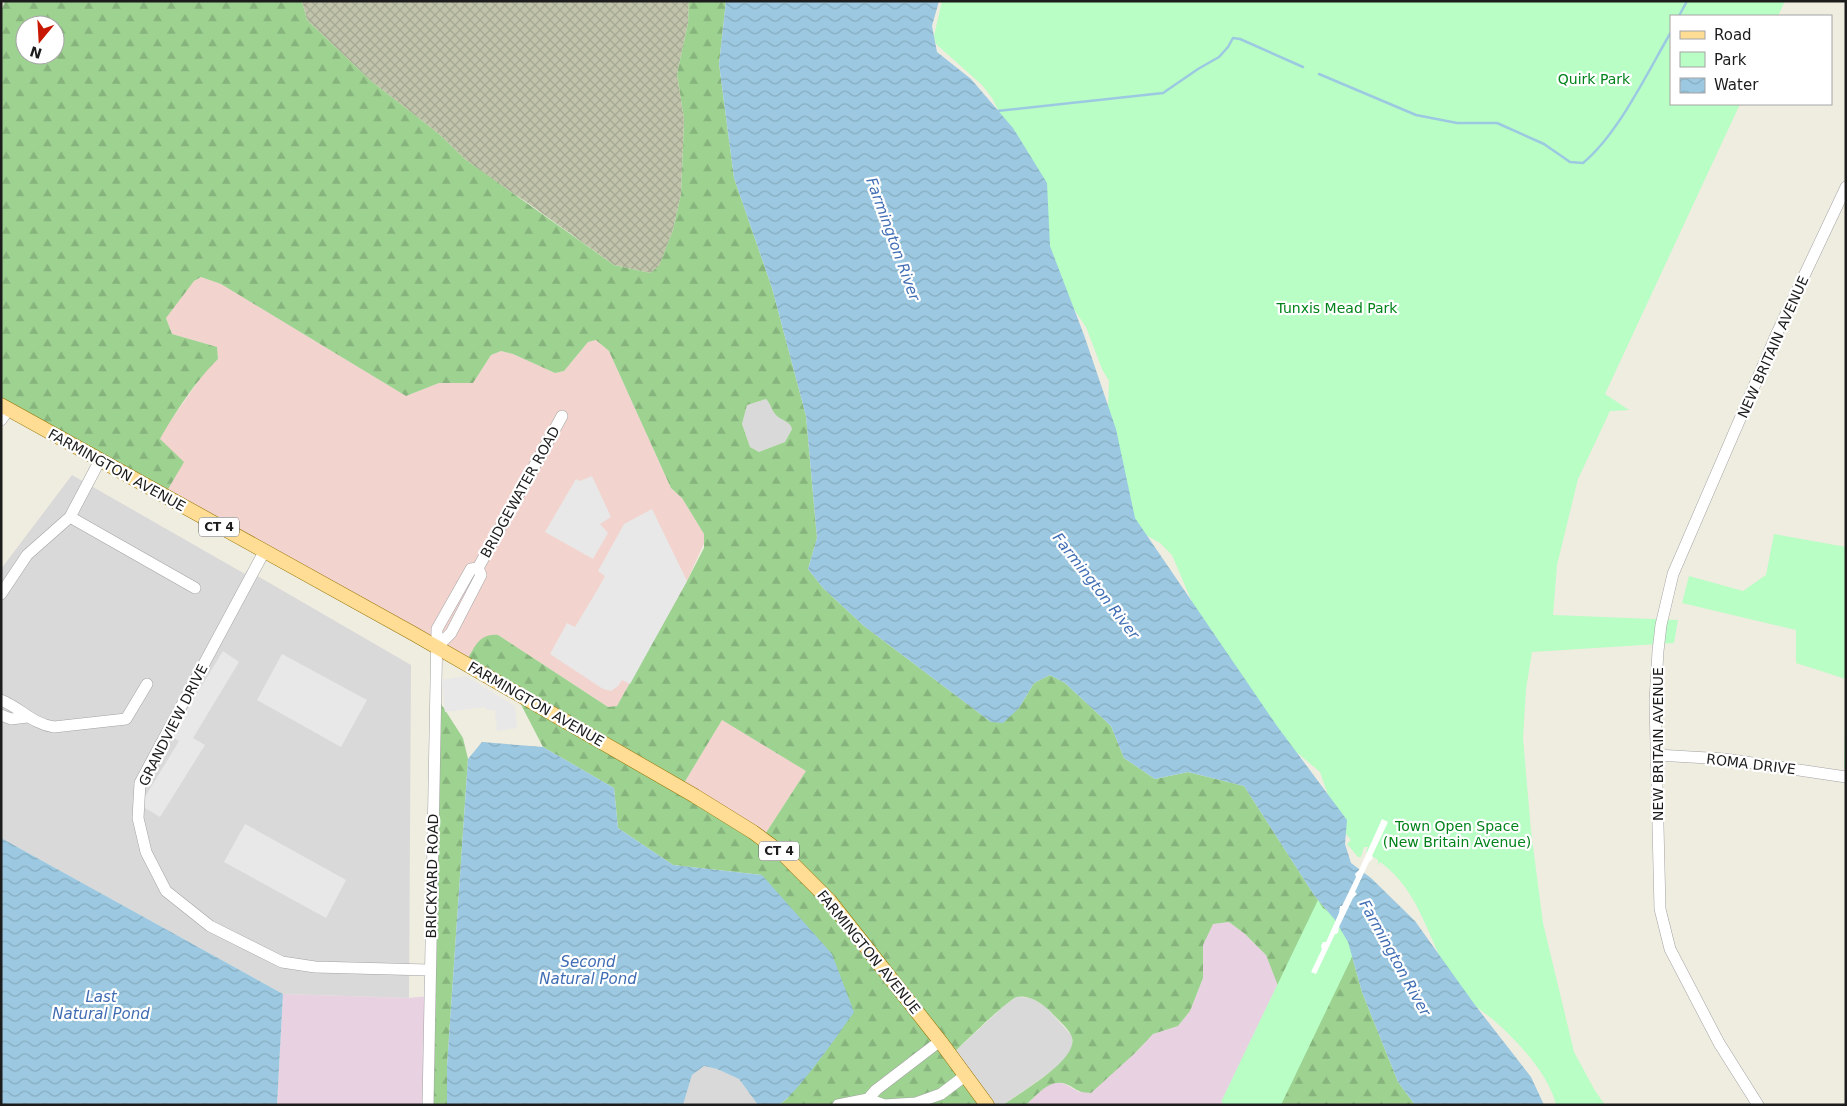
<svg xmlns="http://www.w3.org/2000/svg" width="1847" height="1106" viewBox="0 0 1847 1106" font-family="'DejaVu Sans',sans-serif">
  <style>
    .residential { fill: #dad9d9 }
    .commercial { fill: #f2d3cd }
    .industrial { fill: #e8d2e1 }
    .construction { fill: url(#construction-cross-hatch) }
    .forest { fill: url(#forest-firs); fill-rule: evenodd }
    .park { fill: #b8fec5 }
    .parking { fill: #e8e8e8 }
    .water { fill: url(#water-waves) }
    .pier { fill: #fff }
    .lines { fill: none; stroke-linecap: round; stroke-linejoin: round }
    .stream { stroke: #9cc9e1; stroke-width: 2.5 }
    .minor-casing { stroke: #a3a3a3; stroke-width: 12 }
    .major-casing { stroke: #947400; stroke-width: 15 }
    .minor { stroke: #fff; stroke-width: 11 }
    .major { stroke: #ffdd95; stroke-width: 14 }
    .labels { text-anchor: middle; stroke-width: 4.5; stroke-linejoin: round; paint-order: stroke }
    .shield { fill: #fff; stroke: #606060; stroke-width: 1 }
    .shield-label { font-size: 12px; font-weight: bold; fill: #1c1c1c }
    .park-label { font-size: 14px; fill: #01831b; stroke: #fff }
    .street-label { font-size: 14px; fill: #1c1c1c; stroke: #fff }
    .water-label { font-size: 15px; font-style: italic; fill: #406db4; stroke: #fff }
  </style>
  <defs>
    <pattern id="construction-cross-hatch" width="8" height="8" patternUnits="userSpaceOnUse" patternTransform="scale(1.25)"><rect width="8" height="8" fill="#c1c4ab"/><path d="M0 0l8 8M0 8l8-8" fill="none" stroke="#a5a893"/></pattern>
    <pattern id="forest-firs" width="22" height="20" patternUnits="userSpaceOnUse" patternTransform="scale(1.25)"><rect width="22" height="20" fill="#9dd291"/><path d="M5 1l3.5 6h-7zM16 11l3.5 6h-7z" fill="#87b47c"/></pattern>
    <pattern id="water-waves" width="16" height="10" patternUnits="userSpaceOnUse" patternTransform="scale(1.25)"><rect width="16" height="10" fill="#9cc9e1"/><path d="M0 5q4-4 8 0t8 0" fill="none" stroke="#86acc0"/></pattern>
  </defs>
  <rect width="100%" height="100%" fill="#efece0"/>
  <path class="residential" d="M 766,399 L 770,403 L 776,415 L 791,424 L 792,429 L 785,442 L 759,452 L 750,447 L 742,424 L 747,405 Z
    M 72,475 L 245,574 L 247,570 L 411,665 L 409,998 L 283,994 L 1,838 L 1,569 Z
    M 1017,997 L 1031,998 L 1046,1007 L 1072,1036 L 1072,1048 L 1066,1058 L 1056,1068 L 1003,1105 L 987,1105 L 951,1055 L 1006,1004 Z
    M 704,1066 L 717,1069 L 739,1079 L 758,1105 L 683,1105 L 692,1075 Z"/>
  <path class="commercial" d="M 201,277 L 221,284 L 406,396 L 439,383 L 473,383 L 491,355 L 501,351 L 513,354 L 555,373 L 564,371 L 588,342 L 596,340 L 609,351 L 671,488 L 682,498 L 704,534 L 704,543 L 687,581 L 617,706 L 608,707 L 498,635 L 465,663 L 164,496 L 159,440 L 166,427 L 207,369 L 218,359 L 217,347 L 172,334 L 166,317 L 194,281 Z
    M 722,720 L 806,771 L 762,839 L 681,788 Z"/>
  <path class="industrial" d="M 1229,922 L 1245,934 L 1266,955 L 1278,984 L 1222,1101 L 1223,1103 L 1222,1105 L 1026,1105 L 1046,1086 L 1057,1082 L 1065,1084 L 1079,1092 L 1135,1053 L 1153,1034 L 1178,1026 L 1190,1011 L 1203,978 L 1203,945 L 1207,935 L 1213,924 Z
    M 283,994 L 409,998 L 429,996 L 428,1105 L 277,1105 Z"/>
  <path class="construction" d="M 302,1 L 689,1 L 688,23 L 677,74 L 684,119 L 681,194 L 673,230 L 659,267 L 650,273 L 614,265 L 528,203 L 490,178 L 466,160 L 439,134 L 371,81 L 307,20 Z"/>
  <path class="forest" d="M 5,1 L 302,1 L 307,20 L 371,81 L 439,134 L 466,160 L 614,265 L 650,273 L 659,266 L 673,230 L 681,194 L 684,119 L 677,74 L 688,23 L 689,1 L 726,1 L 719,64 L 734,178 L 772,288 L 806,416 L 817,538 L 808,569 L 823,588 L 864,626 L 991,722 L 1019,708 L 1034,683 L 1050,675 L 1065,683 L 1111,726 L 1124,758 L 1155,779 L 1188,772 L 1244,786 L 1314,895 L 1335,920 L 1348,942 L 1362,992 L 1398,1082 L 1415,1105 L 1249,1105 L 1291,1019 L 1266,955 L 1245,934 L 1229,922 L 1213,924 L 1203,945 L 1203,978 L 1190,1011 L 1178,1026 L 1153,1034 L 1135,1053 L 1091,1093 C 1075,1092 1078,1089 1066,1084 C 1050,1078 1037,1095 1026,1105 L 1003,1105 C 1019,1093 1083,1058 1071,1035 C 1067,1027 1057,1019 1051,1012 C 1043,1004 1029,994 1017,997 C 1007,1000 962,1045 951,1055 L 987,1105 L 779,1105 L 788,1098 L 762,875 L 673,865 L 618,828 L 614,788 L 543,747 L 514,691 L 465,663 C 475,648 478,633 498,635 L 608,707 L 617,706 L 687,581 L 704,548 L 704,534 L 682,498 L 671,488 L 609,351 L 596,340 L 588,342 L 564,371 L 555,373 L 513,354 L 501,351 L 491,355 L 473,383 L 439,383 L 406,396 L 221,284 L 201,277 L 194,281 L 166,318 L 172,334 L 217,347 L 218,359 C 197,379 174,414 160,439 L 184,462 L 164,496 L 1,405 L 1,11 ZM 25,25 L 55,25 L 55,55 L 25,55 ZM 766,399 C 771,404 772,412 777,416 C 783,421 790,421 792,429 L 785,442 L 759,452 L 750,447 L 742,424 L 747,405 ZM 722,720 L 806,771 L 762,839 L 681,788 Z
    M 436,696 L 463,738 L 468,759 L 447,1066 L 447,1105 L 428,1105 Z"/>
  <path class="park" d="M 942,1 L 1785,1 L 1778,16 L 1671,16 L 1671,104 L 1740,104 L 1605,394 L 1629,410 L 1610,411 L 1578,479 L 1557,565 L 1553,615 L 1678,620 L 1674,643 L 1532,652 L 1526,689 L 1523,738 L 1531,831 L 1543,923 L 1574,1052 L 1594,1089 L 1605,1105 L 1556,1105 C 1549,1074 1515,1038 1491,1018 C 1480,1009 1461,997 1454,985 C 1430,945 1421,891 1380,862 L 1378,865 L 1378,860 L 1366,852 L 1368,847 L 1364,847 L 1361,857 L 1358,857 L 1347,844 L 1351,840 L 1339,826 L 1320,772 L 1300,755 L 1282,745 L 1212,649 L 1172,555 L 1160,543 L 1130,526 L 1108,409 L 1109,381 L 1102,369 L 1086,327 L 1063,293 L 1003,120 L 992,98 L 982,85 L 936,44 L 934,36 Z
    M 1774,534 L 1846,547 L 1846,768 L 1844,767 L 1846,679 L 1796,663 L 1796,630 L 1682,603 L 1689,576 L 1743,591 L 1766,575 Z
    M 1318,900 L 1322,907 L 1327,911 L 1363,934 L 1281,1105 L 1222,1105 L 1223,1103 L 1221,1102 Z"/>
  <path class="parking" d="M 592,476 L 611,517 L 600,524 L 608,533 L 593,559 L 545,532 L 576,479 L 580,481 Z
    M 652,509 L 687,581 L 630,684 L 622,680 L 618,686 L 611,691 L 603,689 L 550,654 L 567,623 L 575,627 L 599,587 L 605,576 L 598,571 L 624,524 Z
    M 223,651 L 239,662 L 193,738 L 205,745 L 160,817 L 140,805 L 179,741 L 171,736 Z
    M 282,654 L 367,700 L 341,747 L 257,700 Z
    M 466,676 L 515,706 L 517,728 L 497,731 L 495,710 L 487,710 L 486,707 L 445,712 L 442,680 Z
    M 245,824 L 346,880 L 326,918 L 224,862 Z"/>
  <path class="water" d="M 726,1 L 939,1 L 932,26 L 937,52 L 971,79 L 1013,128 L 1047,183 L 1050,246 L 1084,335 L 1116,429 L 1135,518 L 1277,726 L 1347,820 L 1345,844 L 1351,863 L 1371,878 L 1415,921 L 1475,1005 L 1531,1077 L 1544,1105 L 1415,1105 L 1398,1082 L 1362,992 L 1348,942 L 1335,920 L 1314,895 L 1244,786 L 1188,772 L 1155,779 L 1124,758 L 1111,726 L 1065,683 L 1050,675 L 1034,683 L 1019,708 L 1003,723 L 991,722 L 864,626 L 823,588 L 808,569 L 817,538 L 806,416 L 772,288 L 734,178 L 719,64 Z
    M 482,742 L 543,747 L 614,788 L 618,828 L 673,865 L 762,875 L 832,954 L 854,1012 C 843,1028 792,1101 778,1105 C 772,1106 764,1105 758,1105 L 739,1079 L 717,1069 L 704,1066 L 692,1075 L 683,1105 L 447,1105 L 447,1066 L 468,759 Z
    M 1,838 L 283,994 L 277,1105 L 1,1105 Z"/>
  <path class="pier" d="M 1382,819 L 1388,822 L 1372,856 L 1373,858 L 1369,862 L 1355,892 L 1357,894 L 1353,898 L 1339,927 L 1338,933 L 1335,934 L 1316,974 L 1311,972 L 1322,949 L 1321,946 L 1323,942 L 1326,942 L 1339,913 L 1340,906 L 1342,906 L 1356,877 L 1355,874 L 1359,870 Z"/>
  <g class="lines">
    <path class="stream" d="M 1679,16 L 1687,1
      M 1319,74 L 1416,115 L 1457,123 L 1497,123 L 1544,144 L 1570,162 L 1583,163 C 1619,133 1647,73 1671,32
      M 997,111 L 1163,93 L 1198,69 L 1219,57 L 1228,47 L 1233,38 L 1240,39 L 1303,67"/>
    <g class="minor-casing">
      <path id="minor" d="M 1,420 L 9,409
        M 70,517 L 195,588
        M 264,552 L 140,783 L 138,818 L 146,852 L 166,891 L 210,926 L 282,962 L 315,967 L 429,970
        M 1,594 L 27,555 L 70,517 L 100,460
        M 437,647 L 451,633 L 481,575 L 478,568 L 562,416
        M 1,700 C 21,708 32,724 54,727 L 126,719 L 147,684
        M 1,715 L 11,719 L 27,717
        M 1657,755 L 1725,759 L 1846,777
        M 868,1099 L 876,1090 L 940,1041
        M 428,1105 L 437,629 L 471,569 L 478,568
        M 838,1105 L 868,1099 L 884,1105 L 916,1103 L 941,1094 L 966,1075
        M 1758,1105 L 1719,1043 L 1670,949 L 1660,909 L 1655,701 L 1658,651 L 1661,625 L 1673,574 L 1778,331 L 1846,187"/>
    </g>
    <g class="major-casing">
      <path id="major" d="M 1,405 L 414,634 L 695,796 L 753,832 L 784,855 L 829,900 L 940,1041 L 987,1105"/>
    </g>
    <use href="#minor" class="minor"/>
    <use href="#major" class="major"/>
  </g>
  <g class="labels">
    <g class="shield">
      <rect x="199" y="517.5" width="40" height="19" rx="4"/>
      <rect x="759" y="841.5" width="40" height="19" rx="4"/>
    </g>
    <g class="shield-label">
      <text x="219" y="531">CT 4</text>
      <text x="779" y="855">CT 4</text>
    </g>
    <g class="park-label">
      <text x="1594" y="84">Quirk Park</text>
      <text x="1337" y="313">Tunxis Mead Park</text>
      <text x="1457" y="831">Town Open Space<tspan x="1457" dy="16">(New Britain Avenue)</tspan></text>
    </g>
    <g class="street-label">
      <text transform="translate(1773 347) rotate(-66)" y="5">NEW BRITAIN AVENUE</text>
      <text transform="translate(117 470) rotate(29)" y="5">FARMINGTON AVENUE</text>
      <text transform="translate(520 492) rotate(-61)" y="5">BRIDGEWATER ROAD</text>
      <text transform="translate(536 704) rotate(30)" y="5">FARMINGTON AVENUE</text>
      <text transform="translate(173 725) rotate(-63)" y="5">GRANDVIEW DRIVE</text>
      <text transform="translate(1658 744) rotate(-90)" y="5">NEW BRITAIN AVENUE</text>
      <text transform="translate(1751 764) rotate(7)" y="5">ROMA DRIVE</text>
      <text transform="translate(432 876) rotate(-89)" y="5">BRICKYARD ROAD</text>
      <text transform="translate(869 952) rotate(51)" y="5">FARMINGTON AVENUE</text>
    </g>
    <g class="water-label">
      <text transform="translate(893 239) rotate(70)" y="5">Farmington River</text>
      <text transform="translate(1096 586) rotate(52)" y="5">Farmington River</text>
      <text transform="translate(1395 958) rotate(61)" y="5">Farmington River</text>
      <text x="588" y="967">Second<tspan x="588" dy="17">Natural Pond</tspan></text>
      <text x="101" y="1002">Last<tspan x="101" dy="17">Natural Pond</tspan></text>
    </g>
  </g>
  <rect width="1847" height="1106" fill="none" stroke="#1c1c1c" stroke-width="5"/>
  <rect x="1670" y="15" width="162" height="90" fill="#ffffff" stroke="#a4a4a4"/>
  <rect x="1680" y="31" width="25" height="8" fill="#ffdd95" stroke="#a4a4a4"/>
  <text x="1714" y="40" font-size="15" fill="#1c1c1c">Road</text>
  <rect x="1680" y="52" width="25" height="15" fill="#b8fec5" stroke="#a4a4a4"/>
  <text x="1714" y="65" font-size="15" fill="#1c1c1c">Park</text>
  <rect x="1680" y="78" width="25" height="15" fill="url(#water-waves)" stroke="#a4a4a4"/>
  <text x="1714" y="90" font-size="15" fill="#1c1c1c">Water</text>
  <g transform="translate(40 40) rotate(198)"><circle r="24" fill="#ffffff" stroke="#a4a4a4"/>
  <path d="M0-4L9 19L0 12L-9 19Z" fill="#c81700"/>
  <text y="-8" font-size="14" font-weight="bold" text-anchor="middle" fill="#1c1c1c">N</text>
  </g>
</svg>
